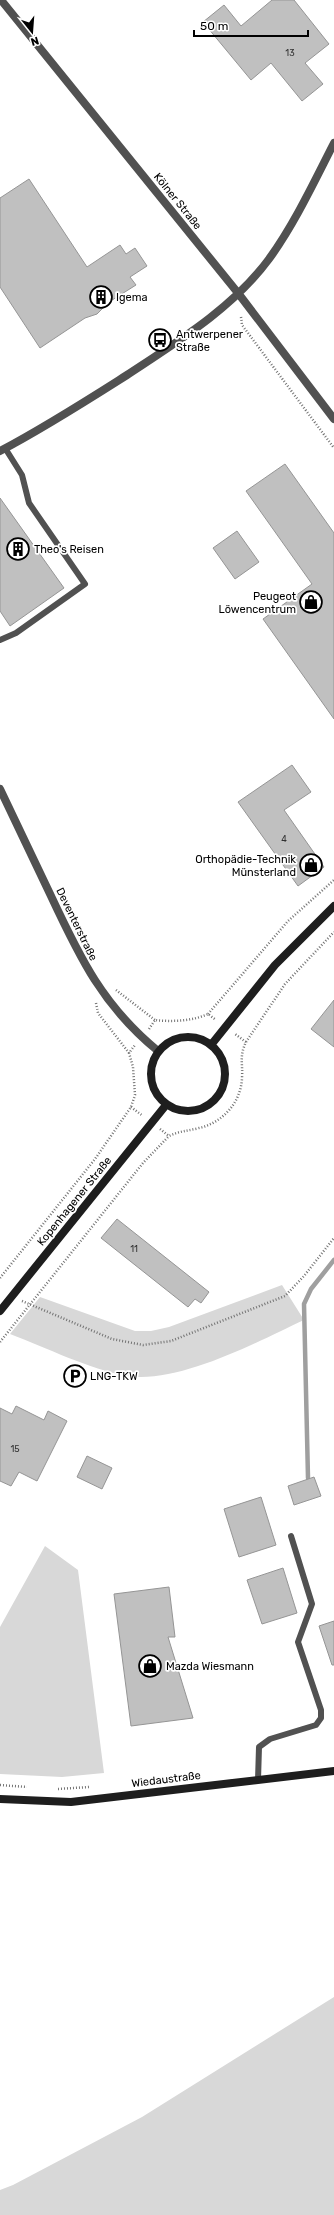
<svg xmlns="http://www.w3.org/2000/svg" width="334" height="2215" viewBox="0 0 334 2215" font-family="Rubik,sans-serif">
  <style>
    .green { fill: #d8d8d8 }
    .lines { fill: none; stroke-linecap: round; stroke-linejoin: round }
    .stream { stroke: #9f9f9f; stroke-width: 4.5 }
    .building { fill: #c0c0c0; stroke: #959595 }
    .path { stroke: #737373; stroke-width: 2.5; stroke-dasharray: 1 2; stroke-linecap: butt }
    .service { stroke: #515151; stroke-width: 6 }
    .minor { stroke: #515151; stroke-width: 8 }
    .secondary { stroke: #1e1e1e; stroke-width: 8 }
    .labels { text-anchor: middle; stroke-width: 3.5; stroke-linejoin: round; paint-order: stroke }
    .number-label { font-size: 9px; fill: #303030 }
    .street-label { font-size: 11px; fill: #000; stroke: #fff }
    .poi-label { font-size: 11px; fill: #000; stroke: #fff; text-anchor: start }
  </style>
  <rect width="100%" height="100%" fill="#fff"/>
  <path class="green" d="M 282,1285 L 304,1320 C 257,1342 179,1384 127,1376 C 89,1369 47,1348 10,1334 L 40,1297 L 135,1331 L 151,1331 L 169,1327 Z
    M 45,1546 L 78,1570 L 104,1773 L 62,1777 L 0,1774 L 0,1627 Z
    M 334,1997 L 334,2215 L 0,2215 L 0,2190 L 13,2185 L 142,2117 Z"/>
  <g class="lines">
    <path class="stream" d="M 308,1478 L 304,1304 L 311,1289 L 334,1260"/>
  </g>
  <path class="building" d="M 272,0 L 294,0 L 329,44 L 305,63 L 323,84 L 302,101 L 271,63 L 251,80 L 203,22 L 224,5 L 241,26 Z
    M 29,179 L 87,267 L 120,245 L 126,254 L 135,248 L 147,266 L 130,277 L 136,285 L 109,302 L 97,314 L 85,318 L 40,348 L 0,287 L 0,198 Z
    M 285,464 L 334,533 L 334,719 L 263,619 L 312,584 L 246,491 Z
    M 0,498 L 64,588 L 10,626 L 0,611 Z
    M 237,531 L 259,562 L 235,579 L 213,548 Z
    M 292,765 L 311,792 L 284,810 L 324,867 L 298,886 L 238,802 Z
    M 334,1000 L 334,1047 L 311,1029 Z
    M 117,1219 L 209,1292 L 201,1303 L 195,1299 L 188,1307 L 101,1238 Z
    M 16,1406 L 44,1420 L 48,1411 L 67,1421 L 37,1481 L 19,1472 L 11,1486 L 0,1481 L 0,1408 L 12,1414 Z
    M 87,1456 L 112,1468 L 102,1489 L 77,1477 Z
    M 314,1477 L 321,1496 L 294,1505 L 288,1486 Z
    M 261,1497 L 276,1545 L 239,1557 L 224,1509 Z
    M 283,1568 L 297,1613 L 262,1624 L 247,1580 Z
    M 169,1587 L 175,1637 L 168,1637 L 193,1718 L 131,1726 L 114,1594 Z
    M 334,1621 L 334,1665 L 332,1665 L 319,1626 Z"/>
  <g class="lines">
    <path class="path" d="M 241,317 L 242,325 L 334,448
      M 116,990 L 155,1020
      M 96,1003 L 98,1013 L 129,1053
      M 208,1014 L 288,921 L 334,880
      M 149,1029 L 155,1020 C 172,1022 193,1021 208,1014 L 216,1020
      M 246,1042 L 285,984 L 334,932
      M 131,1107 L 143,1116
      M 160,1129 L 169,1136 C 179,1131 188,1131 199,1128 C 222,1123 241,1103 242,1078 C 243,1063 239,1057 246,1042 L 235,1034
      M 0,1278 L 95,1159 L 131,1107 L 135,1095 L 133,1067 L 129,1053 L 135,1045
      M 22,1301 L 112,1339 L 143,1345 L 171,1341 L 285,1296 L 304,1276 L 334,1238
      M 0,1342 L 143,1163 L 169,1136
      M 0,1785 L 27,1787
      M 58,1789 L 89,1787"/>
    <path class="service" d="M 0,640 L 16,633 L 85,584 L 29,503 L 22,475 L 5,448
      M 258,1780 L 259,1747 L 270,1739 L 316,1725 L 321,1718 L 321,1710 L 298,1642 L 312,1604 L 291,1536"/>
    <path class="minor" d="M 1,0 L 238,293 L 334,419
      M 0,451 C 44,428 86,401 127,375 C 177,342 233,308 269,259 C 295,223 314,182 334,143
      M 0,789 C 17,825 34,860 51,896 C 80,958 103,1006 158,1051"/>
    <path class="secondary" d="M151 1074a37 37 0 1 1 74 0a37 37 0 1 1-74 0Z
      M 211,1045 L 275,965 L 334,906
      M 0,1311 L 166,1105
      M 0,1799 L 71,1802 L 334,1771"/>
  </g>
  <defs>
    <g id="building-ring" transform="scale(1.15)"><circle r="9.5" fill="#fff" stroke="#000" stroke-width="1.5"/><path d="M-4-6H4V6H1V3H-1V6H-4ZM-2.5-4.3h1.7v1.8h-1.7ZM.8-4.3h1.7v1.8H.8ZM-2.5-1h1.7V.8h-1.7ZM.8-1h1.7V.8H.8Z" fill="#000"/></g>
    <g id="bus-ring" transform="scale(1.15)"><circle r="9.5" fill="#fff" stroke="#000" stroke-width="1.5"/><path d="M-5-6H5V4H4V6H2V4H-2V6H-4V4H-5ZM-3.5-4V0h7V-4ZM-3.5 1.2v1.5H-2V1.2ZM2 1.2v1.5H3.5V1.2Z" fill="#000"/></g>
    <g id="shop-ring" transform="scale(1.15)"><circle r="9.5" fill="#fff" stroke="#000" stroke-width="1.5"/><path d="M-5-2.5h2.3a2.7 3.5 0 0 1 5.4 0H5L5.5 6h-11ZM-1.5-2.5h3a1.5 2.3 0 0 0-3 0Z" fill="#000"/></g>
    <g id="parking-ring" transform="scale(1.15)"><circle r="9.5" fill="#fff" stroke="#000" stroke-width="1.5"/><path d="M-3.5-5.5H1a3.5 3.5 0 0 1 0 7H-1V5.5H-3.5ZM-1-3.4V-.6H.8a1.4 1.4 0 0 0 0-2.8Z" fill="#000"/></g>
  </defs>
  <g fill-rule="evenodd">
    <use href="#building-ring" x="101" y="297"/>
    <use href="#bus-ring" x="160" y="340"/>
    <use href="#building-ring" x="18" y="549"/>
    <use href="#shop-ring" x="311" y="602"/>
    <use href="#shop-ring" x="311" y="865"/>
    <use href="#parking-ring" x="75" y="1376"/>
    <use href="#shop-ring" x="150" y="1666"/>
  </g>
  <g class="labels">
    <g class="number-label">
      <text x="290" y="56">13</text>
      <text x="284" y="842">4</text>
      <text x="134" y="1252">11</text>
      <text x="15" y="1452">15</text>
    </g>
    <g class="street-label">
      <text transform="translate(178 201) rotate(51)" y="4">Kölner Straße</text>
      <text transform="translate(77 924) rotate(64)" y="4">Deventerstraße</text>
      <text transform="translate(74 1201) rotate(-51)" y="4">Kopenhagener Straße</text>
      <text transform="translate(166 1779) rotate(-7)" y="4">Wiedaustraße</text>
    </g>
    <g class="poi-label">
      <text x="116" y="301">Igema</text>
      <text x="176" y="338">Antwerpener<tspan x="176" dy="13">Straße</tspan></text>
      <text x="34" y="553">Theo's Reisen</text>
      <text x="296" y="600" text-anchor="end">Peugeot<tspan x="296" dy="13">Löwencentrum</tspan></text>
      <text x="296" y="863" text-anchor="end">Orthopädie-Technik<tspan x="296" dy="13">Münsterland</tspan></text>
      <text x="90" y="1380">LNG-TKW</text>
      <text x="166" y="1670">Mazda Wiesmann</text>
    </g>
  </g>
  <g transform="translate(32 32) rotate(163)" stroke="#ffffff" stroke-width="3" paint-order="stroke">
  <path d="M0-3L7 15L0 10L-7 15Z" fill="#000000"/>
  <text y="-6" font-size="11" font-weight="bold" text-anchor="middle" fill="#000000">N</text>
  </g>
  <path d="M194 30v6h114v-6" fill="none" stroke="#000000" stroke-width="2"/>
  <text x="200" y="30" font-size="12" fill="#000000" stroke="#ffffff" stroke-width="3" paint-order="stroke">50 m</text>
</svg>
